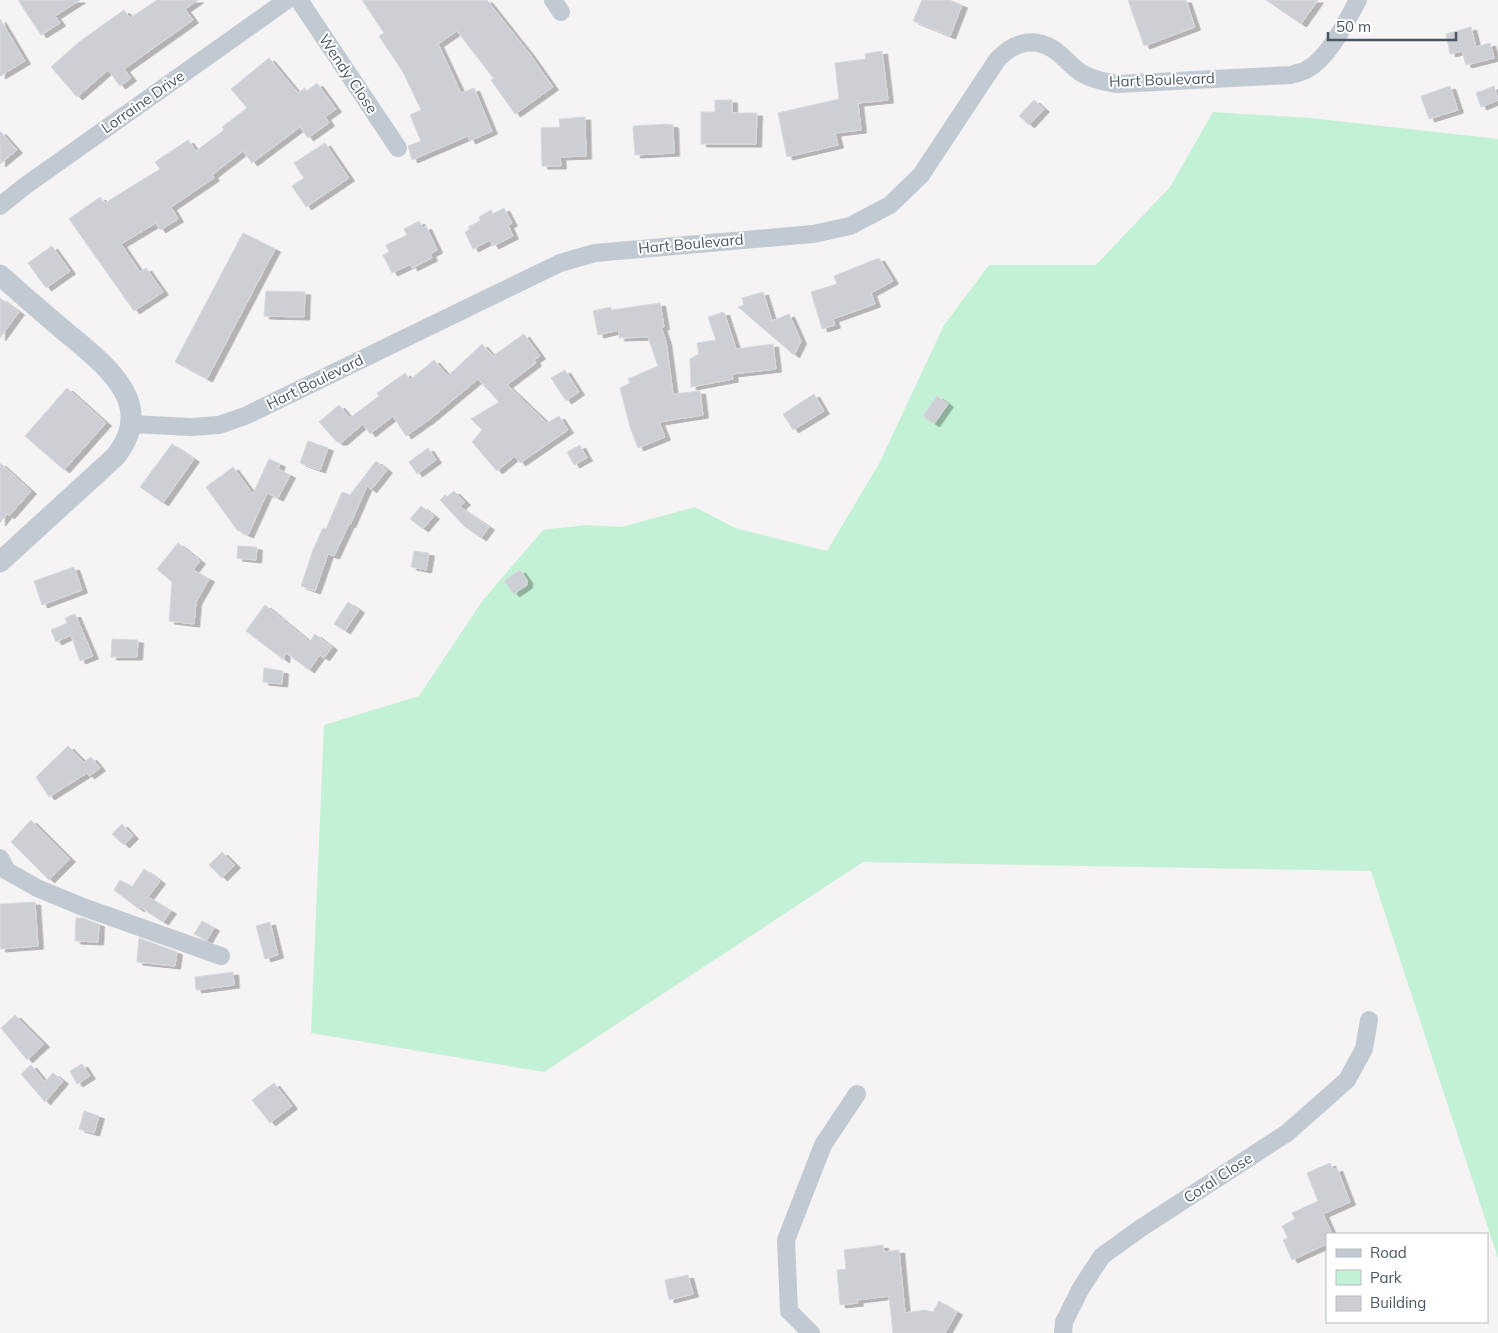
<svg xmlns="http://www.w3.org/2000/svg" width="1498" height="1333" viewBox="0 0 1498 1333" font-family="Mulish,sans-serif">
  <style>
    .green { fill: #c3f1d5 }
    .building { fill: #cdcfd5; stroke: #d7d9de; filter: url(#shadow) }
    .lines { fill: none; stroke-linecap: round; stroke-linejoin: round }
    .minor { stroke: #c1cad2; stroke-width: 18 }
    .tertiary { stroke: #c1cad2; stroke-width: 21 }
    .labels { text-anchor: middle; stroke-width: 4; stroke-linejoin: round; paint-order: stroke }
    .street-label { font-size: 15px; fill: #4a5661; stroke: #fff }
  </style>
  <defs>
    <filter id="shadow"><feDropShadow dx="5.5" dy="3" stdDeviation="0" flood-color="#0004"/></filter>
  </defs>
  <rect width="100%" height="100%" fill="#f5f3f3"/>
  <path class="green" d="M 1213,112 L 1310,118 L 1498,139 L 1498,1258 L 1371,871 L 863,862 L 544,1072 L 311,1033 L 324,725 L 419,696 L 483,600 L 543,530 L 587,525 L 622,527 L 695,507 L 735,528 L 827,551 L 879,464 L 944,325 L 989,265 L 1096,265 L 1170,187 Z"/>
  <path class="building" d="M 18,0 L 80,0 L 55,16 L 60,23 L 41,35 Z
    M 157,0 L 198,0 L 185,9 L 193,20 L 124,69 L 131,78 L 120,86 L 108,70 L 77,97 L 51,67 L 79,42 L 124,10 L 130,18 Z
    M 362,0 L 487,0 L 529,53 L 553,87 L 515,114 L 491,80 L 494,79 L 457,31 L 438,44 L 461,93 L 474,88 L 492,131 L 470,141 L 468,136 L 412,160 L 408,146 L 421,141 L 410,115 L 421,110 L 403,72 L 379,36 L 384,33 Z
    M 922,0 L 949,0 L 962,5 L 950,36 L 913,21 Z
    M 1128,0 L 1186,0 L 1195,27 L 1144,46 Z
    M 1266,0 L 1318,0 L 1301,24 Z
    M 0,19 L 25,61 L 0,76 Z
    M 1471,27 L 1476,47 L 1490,43 L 1494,58 L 1466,65 L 1462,51 L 1450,54 L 1446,34 Z
    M 882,51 L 888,100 L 858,103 L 861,130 L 835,133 L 838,145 L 787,157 L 778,113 L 839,99 L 835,63 L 866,59 L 865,54 Z
    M 269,58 L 298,93 L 305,88 L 307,91 L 317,83 L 336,109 L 325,117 L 329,123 L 308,138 L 300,127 L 252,163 L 243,151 L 212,175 L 214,178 L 171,207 L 178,219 L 160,230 L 156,223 L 121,244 L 140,272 L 146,268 L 163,292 L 134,311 L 69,219 L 100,197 L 105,203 L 160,169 L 155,162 L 188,140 L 196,151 L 224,130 L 222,127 L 247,108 L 231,89 Z
    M 1450,86 L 1458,110 L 1429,119 L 1421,96 Z
    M 1494,86 L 1498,100 L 1481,107 L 1476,93 Z
    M 715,100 L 732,100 L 732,113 L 757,113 L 756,144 L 701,144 L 701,112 L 715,112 Z
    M 1034,100 L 1044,109 L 1029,125 L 1019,116 Z
    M 585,117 L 586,156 L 560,157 L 561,166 L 542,166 L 541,128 L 560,127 L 559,119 Z
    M 666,124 L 673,125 L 674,153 L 635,155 L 633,126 Z
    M 0,131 L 17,150 L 0,164 Z
    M 325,143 L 349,178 L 306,207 L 292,186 L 304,178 L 294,163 Z
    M 504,208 L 512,223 L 508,225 L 513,236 L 493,246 L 490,240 L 473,249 L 465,232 L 470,229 L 468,227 L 480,221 L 479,217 L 491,210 L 493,214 Z
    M 419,221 L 423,228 L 426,226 L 437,250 L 430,254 L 432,258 L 412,268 L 411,264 L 392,273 L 383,255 L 389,252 L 386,245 L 407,235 L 404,229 Z
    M 243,233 L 275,249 L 207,379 L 175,362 Z
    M 52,246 L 70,271 L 46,288 L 28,263 Z
    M 879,258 L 893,281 L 871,293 L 875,304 L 833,319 L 835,325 L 822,329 L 811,292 L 837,284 L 834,276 Z
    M 266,291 L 305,292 L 304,317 L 264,316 Z
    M 763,292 L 772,321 L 789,314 L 801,341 L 794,355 L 738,307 L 744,305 L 742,298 Z
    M 0,298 L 19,312 L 0,338 Z
    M 660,303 L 664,327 L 661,327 L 666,341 L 673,394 L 700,391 L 703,415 L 659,422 L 665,437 L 638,448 L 630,427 L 620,388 L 630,383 L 628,379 L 658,366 L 648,337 L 619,338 L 619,330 L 598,335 L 593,311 L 611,307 L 611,310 Z
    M 724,312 L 736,349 L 773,344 L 776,369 L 732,374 L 733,379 L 691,387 L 690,359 L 699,354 L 697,343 L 716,340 L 708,317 Z
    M 524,334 L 540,356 L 534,360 L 536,363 L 507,385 L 547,423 L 559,416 L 568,430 L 520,463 L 515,456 L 497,471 L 472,442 L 482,430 L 471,419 L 499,402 L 478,379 L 430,419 L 406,436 L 393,416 L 370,434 L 363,424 L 342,442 L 337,442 L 319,422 L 339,405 L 350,418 L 379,396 L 377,393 L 405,373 L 410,380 L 434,360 L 448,376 L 482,344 L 493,356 Z
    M 565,370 L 579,392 L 566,401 L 551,378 Z
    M 67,388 L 106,423 L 64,470 L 25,436 Z
    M 814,394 L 824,411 L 793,430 L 783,414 Z
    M 937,396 L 948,404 L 934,424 L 923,416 Z
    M 308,441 L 328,448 L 320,470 L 300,463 Z
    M 172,444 L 194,459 L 163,503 L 140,487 Z
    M 580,445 L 587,458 L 574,465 L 567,452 Z
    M 428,448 L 436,460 L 417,474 L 409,462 Z
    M 269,459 L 280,464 L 278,469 L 290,475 L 278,498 L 267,493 L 248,535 L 237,530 L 206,487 L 233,467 L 253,494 Z
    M 376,461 L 387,470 L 371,490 L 367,486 L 350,525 L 349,524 L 334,556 L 328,554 L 315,591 L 301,586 L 313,550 L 323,528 L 326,529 L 342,492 L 350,495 Z
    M 0,463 L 31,491 L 9,516 L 7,514 L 0,523 Z
    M 454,491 L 465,502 L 460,507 L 489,527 L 481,538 L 464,526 L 440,500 L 445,495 L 447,497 Z
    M 421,506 L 434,516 L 423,529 L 410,519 Z
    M 178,543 L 200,561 L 193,570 L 209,579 L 196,602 L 194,624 L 169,621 L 172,582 L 157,569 Z
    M 238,546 L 257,547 L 256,560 L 237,558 Z
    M 414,551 L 429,553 L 426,570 L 411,567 Z
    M 74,567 L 82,590 L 42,605 L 34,581 Z
    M 520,570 L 527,580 L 527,585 L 514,594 L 504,581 Z
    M 348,602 L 359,610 L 345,631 L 334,624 Z
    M 265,605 L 310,642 L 315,634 L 332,647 L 324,658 L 320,655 L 309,670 L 285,652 L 284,660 L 246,631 Z
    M 75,614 L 93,656 L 80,661 L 71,635 L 56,642 L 51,630 L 67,623 L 65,618 Z
    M 112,639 L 138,640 L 137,657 L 111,657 Z
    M 264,668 L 283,671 L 282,684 L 263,682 Z
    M 68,746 L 84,762 L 91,757 L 100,768 L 89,776 L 87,773 L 49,797 L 36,777 Z
    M 31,820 L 70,859 L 49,880 L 11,842 Z
    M 122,824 L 133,836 L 124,845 L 112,834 Z
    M 222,852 L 235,865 L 222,878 L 209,865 Z
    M 144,869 L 160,881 L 148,897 L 171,911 L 163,922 L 140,907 L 139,909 L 114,890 L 120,880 L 132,887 Z
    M 35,902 L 38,946 L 0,949 L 0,904 Z
    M 76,918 L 83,918 L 99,924 L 98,942 L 75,941 Z
    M 202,921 L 214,928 L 207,940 L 194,934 Z
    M 270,922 L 278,955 L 265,959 L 256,926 Z
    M 139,938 L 177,952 L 175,966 L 137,962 Z
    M 233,972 L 234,985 L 196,990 L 195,977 Z
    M 15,1015 L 44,1044 L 27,1060 L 1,1028 Z
    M 82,1064 L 90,1076 L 77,1084 L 70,1071 Z
    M 31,1065 L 45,1082 L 53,1073 L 63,1081 L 45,1102 L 21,1074 Z
    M 274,1083 L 292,1106 L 270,1123 L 252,1100 Z
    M 84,1111 L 99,1116 L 94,1133 L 79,1129 Z
    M 1330,1163 L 1333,1170 L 1337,1168 L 1350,1202 L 1323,1214 L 1332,1234 L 1327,1234 L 1327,1244 L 1292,1260 L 1283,1240 L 1288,1238 L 1282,1226 L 1295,1219 L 1292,1213 L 1318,1201 L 1307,1173 Z
    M 883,1245 L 884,1252 L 899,1250 L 905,1313 L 925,1310 L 933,1312 L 939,1301 L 957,1312 L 945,1333 L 893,1333 L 889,1296 L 857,1300 L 858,1303 L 840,1305 L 837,1270 L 846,1269 L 844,1250 Z
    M 688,1275 L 693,1294 L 669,1300 L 665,1280 Z"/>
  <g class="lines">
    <path class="minor" d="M 299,0 L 398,148
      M 553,0 L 561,12
      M 0,206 L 25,186 L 287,0
      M 131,424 L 191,427 L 219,425 L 245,416 L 560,263 L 595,253 L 813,234 L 850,226 L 890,205 L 921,175 L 997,60 C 1013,43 1032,36 1053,49 C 1064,56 1072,68 1083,74 C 1094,80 1105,82 1117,84 L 1291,75 C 1296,73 1302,72 1306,70 C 1329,58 1346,22 1358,0
      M 0,858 L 7,871 L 37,888 L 83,907 L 221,956
      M 811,1333 L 789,1311 L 786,1240 L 823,1145 L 857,1094
      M 1063,1333 L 1064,1322 L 1081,1288 L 1102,1256 L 1141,1228 L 1287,1133 L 1347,1080 L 1364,1049 L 1369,1020"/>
    <path class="tertiary" d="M 0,275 C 20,293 40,310 61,328 C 84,348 123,375 130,407 C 134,426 127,441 116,456 L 0,562"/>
  </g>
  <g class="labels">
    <g class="street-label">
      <text transform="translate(348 74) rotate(56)" y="5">Wendy Close</text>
      <text transform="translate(1162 80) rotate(-2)" y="5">Hart Boulevard</text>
      <text transform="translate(143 102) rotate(-35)" y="5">Lorraine Drive</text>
      <text transform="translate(691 244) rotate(-5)" y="5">Hart Boulevard</text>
      <text transform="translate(315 382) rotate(-26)" y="5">Hart Boulevard</text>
      <text transform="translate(1218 1178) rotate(-33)" y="5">Coral Close</text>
    </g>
  </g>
  <rect x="1326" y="1233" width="162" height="90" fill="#ffffff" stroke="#b7bbc0"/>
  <rect x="1336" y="1249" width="25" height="8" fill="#c1cad2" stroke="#b7bbc0"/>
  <text x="1370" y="1258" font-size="15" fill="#4a5661">Road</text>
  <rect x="1336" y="1270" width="25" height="15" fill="#c3f1d5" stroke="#b7bbc0"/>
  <text x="1370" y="1283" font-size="15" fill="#4a5661">Park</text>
  <rect x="1336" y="1296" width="25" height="15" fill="#cdcfd5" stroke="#b7bbc0"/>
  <text x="1370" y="1308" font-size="15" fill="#4a5661">Building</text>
  <path d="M1328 32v8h128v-8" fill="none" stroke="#4a5661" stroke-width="2.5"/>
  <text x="1336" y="32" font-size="15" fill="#4a5661" stroke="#ffffff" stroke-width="4" paint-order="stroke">50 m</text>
</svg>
